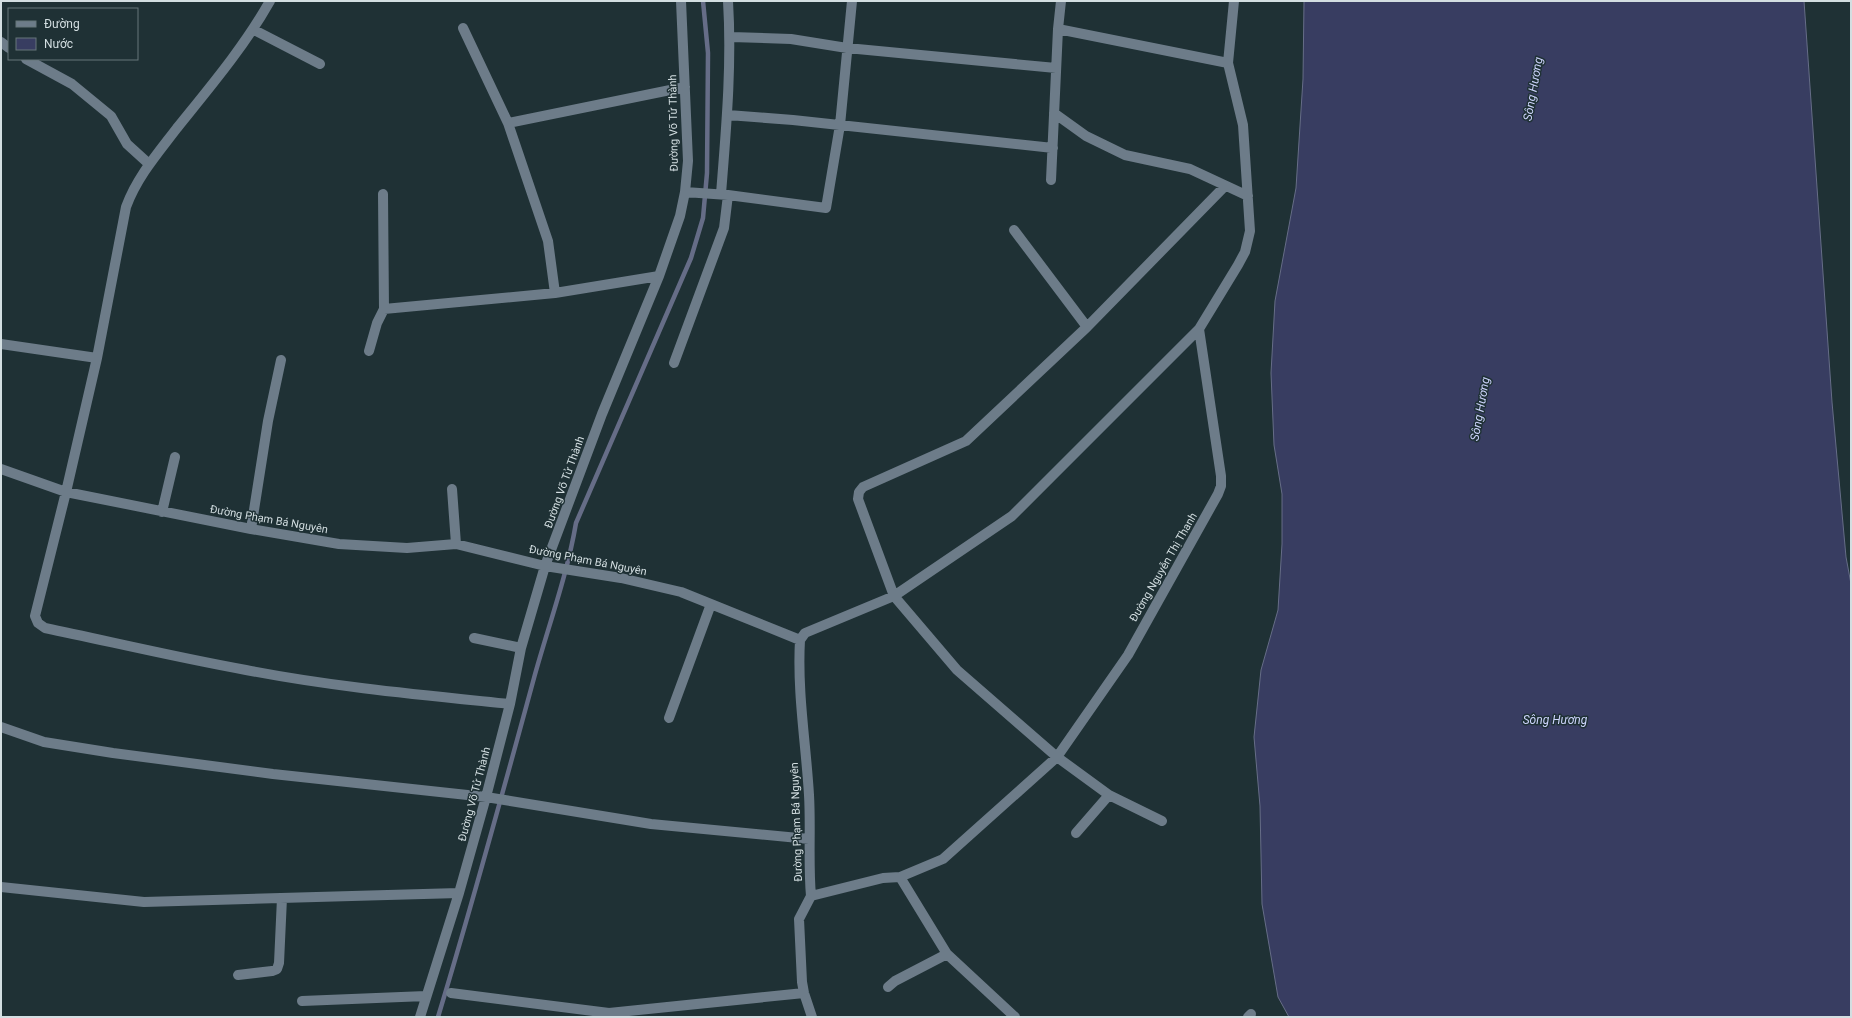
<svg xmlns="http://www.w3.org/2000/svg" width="1852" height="1018" viewBox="0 0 1852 1018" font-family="Roboto,sans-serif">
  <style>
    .water { fill: #383d61; stroke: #666d87 }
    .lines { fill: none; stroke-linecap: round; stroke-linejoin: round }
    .stream { stroke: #666d87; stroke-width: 4.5 }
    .minor { stroke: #6d7c89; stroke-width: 10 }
    .labels { text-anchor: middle; stroke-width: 3; stroke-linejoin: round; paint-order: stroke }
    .street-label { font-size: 11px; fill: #d3dee1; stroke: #1f3135 }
    .water-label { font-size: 12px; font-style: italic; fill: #ced5fd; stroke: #1f3135 }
  </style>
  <rect width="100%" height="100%" fill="#1f3135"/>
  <path class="water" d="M 1304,1 L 1804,1 L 1832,402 L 1846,557 L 1851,584 L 1851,1017 L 1289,1017 L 1278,997 L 1262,904 L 1260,806 L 1254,737 L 1261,670 L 1278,610 L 1282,544 L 1282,494 L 1274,445 L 1271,373 L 1275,301 L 1296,188 L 1303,79 Z"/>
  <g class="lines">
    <path class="stream" d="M 438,1017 C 472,905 503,792 534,678 C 548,627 567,576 576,523 L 691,258 L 703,218 L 707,173 L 708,53 L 703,1"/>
    <path class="minor" d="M 270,1 C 244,47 210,87 177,128 C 158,153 137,177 126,207 L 97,358 L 66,492 L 35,616 L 38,623 L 45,628 C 112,642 179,658 246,670 C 333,687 422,695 510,704
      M 463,28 L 508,123 L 548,241 L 555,293
      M 1058,29 L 1228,63
      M 254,30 L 320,64
      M 731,37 L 791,39 L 847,48 L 1056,68
      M 1,42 L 9,48
      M 26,59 L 72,84 L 111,116 L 127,144 L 149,164
      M 1054,113 L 1086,136 L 1125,155 L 1190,169 L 1248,196
      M 728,115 L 793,120 L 1053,148
      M 508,123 L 685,87
      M 1051,180 L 1058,29 L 1061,1
      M 685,192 L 728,195 L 826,208 L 840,125 L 852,1
      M 721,194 C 726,130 732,66 728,1
      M 1014,230 L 1087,327
      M 384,309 L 555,293 L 659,276
      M 1,344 L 97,358
      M 369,351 L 377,323 L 384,309 L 383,194
      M 674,363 L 724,228 L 728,195
      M 1,469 L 66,492 L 251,529 L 339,544 L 407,548 L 456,544 L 545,566 L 621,578 L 681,592 L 800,640 C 797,692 806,744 809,795 C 811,828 808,862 811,896 L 883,878 L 900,877
      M 452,489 L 456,544
      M 162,512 L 175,457
      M 251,529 L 268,421 L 281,360
      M 474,638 L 521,648
      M 800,640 L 805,633 L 894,596 L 1012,516 L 1199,329
      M 669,718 L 711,604
      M 1,727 L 44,742 L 113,753 L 273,774 L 486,797 L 651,824 L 809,839
      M 1162,821 L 1109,795 L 1057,757 L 957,670 L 894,596 L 858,499 L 859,492 L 863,487 L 966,441 L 1087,327 L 1225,186
      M 1076,833 L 1109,795
      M 1,887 L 144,902 L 459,893
      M 811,896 L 799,919 L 802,982 L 804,993 L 812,1017
      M 238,975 L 272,971 L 277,969 L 279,963 L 282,898
      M 888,987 L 895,981 L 947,954
      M 451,993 L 609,1013 L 804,993
      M 302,1001 L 426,996
      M 420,1017 L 459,893 L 486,797 L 510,704 L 521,648 L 545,566 L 602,414 L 659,276 L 680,216 L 685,192 L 688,161 L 681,1
      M 1015,1017 L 947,954 L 900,877 L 943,859 L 1057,757 L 1128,655 L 1218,494 L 1221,486 L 1221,476 L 1199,329 L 1238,265 L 1245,252 L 1250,231 L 1243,125 L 1228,63 L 1234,1
      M 1248,1017 L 1251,1014"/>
  </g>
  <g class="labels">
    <g class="street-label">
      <text transform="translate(673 123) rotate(-91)" y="4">Đường Võ Tử Thành</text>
      <text transform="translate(564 482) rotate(-70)" y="4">Đường Võ Tử Thành</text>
      <text transform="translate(269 519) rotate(10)" y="4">Đường Phạm Bá Nguyên</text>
      <text transform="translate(588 560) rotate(11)" y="4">Đường Phạm Bá Nguyên</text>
      <text transform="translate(1163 567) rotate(-60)" y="4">Đường Nguyễn Thị Thanh</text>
      <text transform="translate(474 794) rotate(-75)" y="4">Đường Võ Tử Thành</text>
      <text transform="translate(796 822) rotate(-92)" y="4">Đường Phạm Bá Nguyên</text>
    </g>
    <g class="water-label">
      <text transform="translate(1533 89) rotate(-80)" y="4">Sông Hương</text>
      <text transform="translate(1480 409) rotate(-80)" y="4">Sông Hương</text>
      <text x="1555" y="724">Sông Hương</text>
    </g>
  </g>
  <rect width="1852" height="1018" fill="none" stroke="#d3dee1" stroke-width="4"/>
  <rect x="8" y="8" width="130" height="52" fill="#1f3135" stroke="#67767a"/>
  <rect x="16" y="21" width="20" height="6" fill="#6d7c89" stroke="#67767a"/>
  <text x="44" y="28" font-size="12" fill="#d3dee1">Đường</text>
  <rect x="16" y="38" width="20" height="12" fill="#383d61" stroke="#67767a"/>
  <text x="44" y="48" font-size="12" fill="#d3dee1">Nước</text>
</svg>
